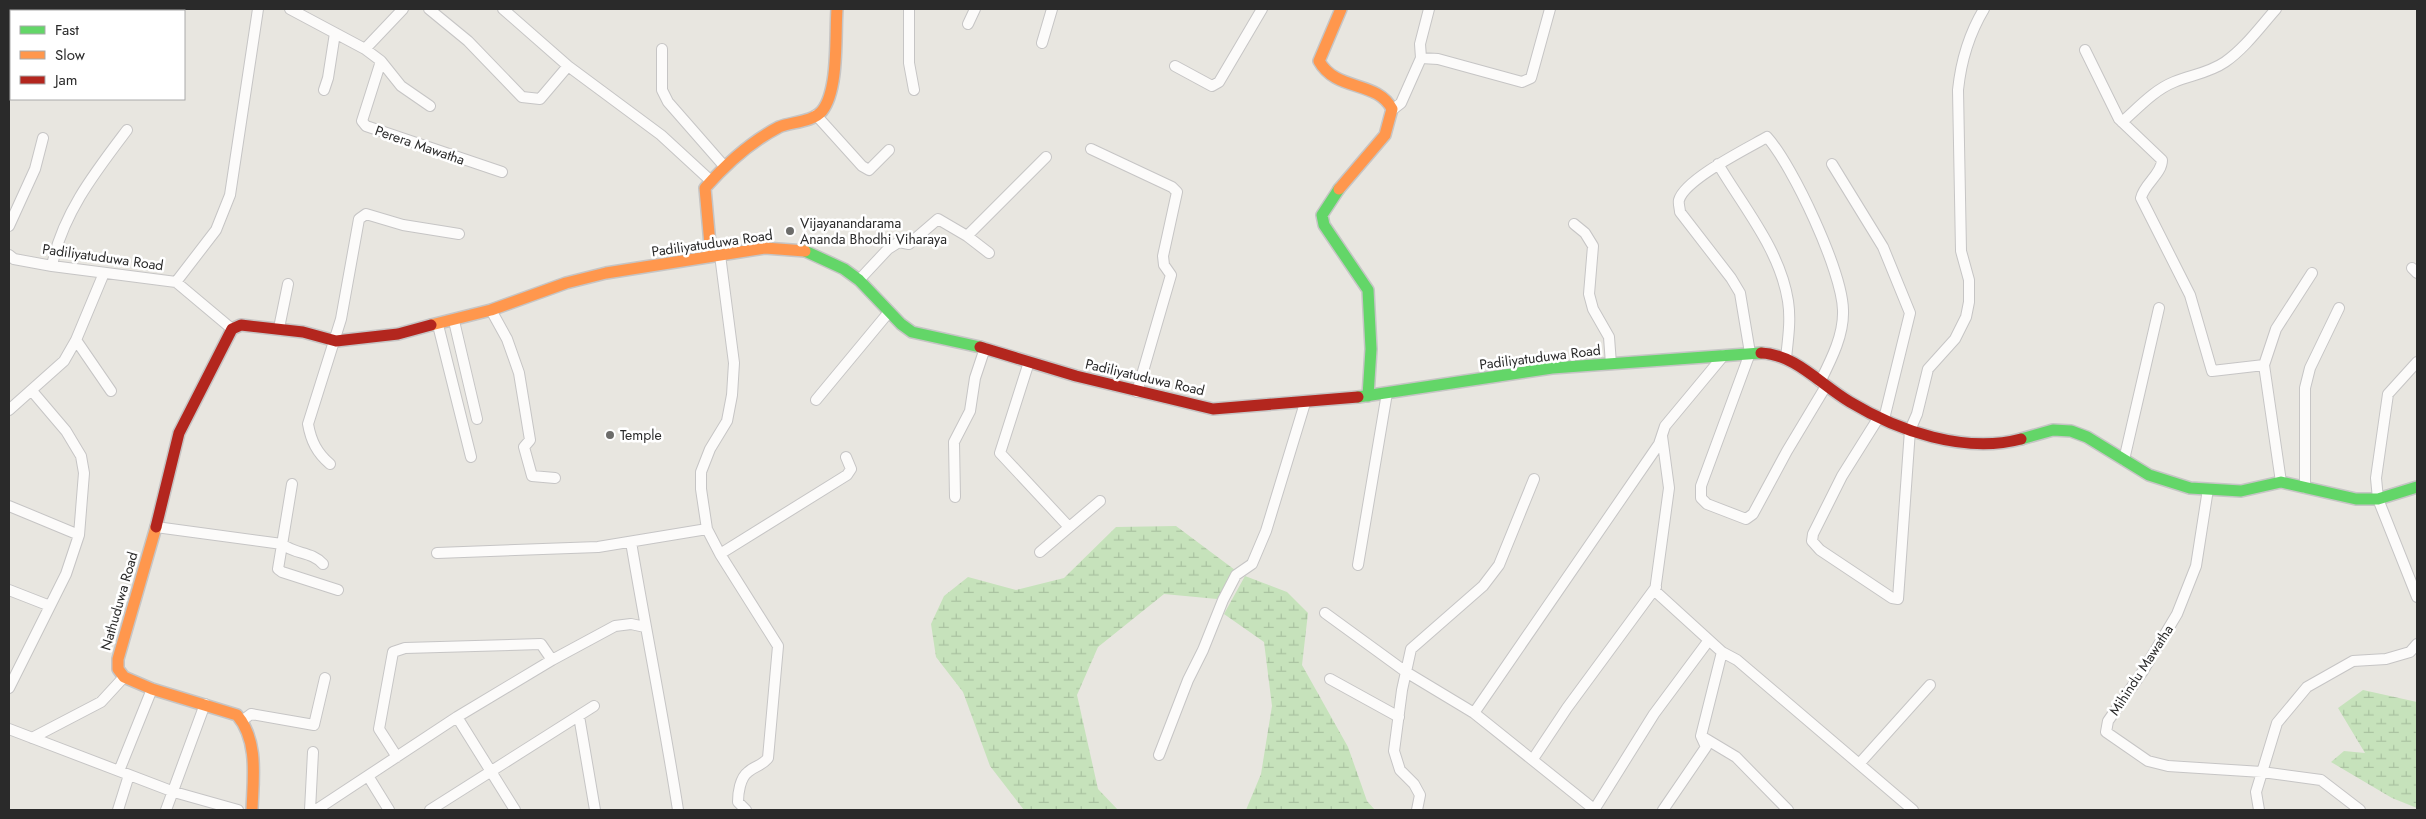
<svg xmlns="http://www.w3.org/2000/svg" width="2426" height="819" viewBox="0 0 2426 819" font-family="Jost,sans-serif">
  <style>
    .wetland { fill: url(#wetland-marsh) }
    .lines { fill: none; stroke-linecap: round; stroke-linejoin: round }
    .street-casing { stroke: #c6c5c5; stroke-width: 12 }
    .fast-casing { stroke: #c6c5c5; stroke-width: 14 }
    .slow-casing { stroke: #c6c5c5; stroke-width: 14 }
    .jam-casing { stroke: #c6c5c5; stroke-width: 14 }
    .street { stroke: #fcfbfa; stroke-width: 10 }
    .fast { stroke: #63d668; stroke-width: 11 }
    .slow { stroke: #ff974d; stroke-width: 11 }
    .jam { stroke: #b3261e; stroke-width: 11 }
    .poi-dot { fill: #6c6c6a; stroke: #fff; stroke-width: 2 }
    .labels { text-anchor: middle; stroke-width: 5; stroke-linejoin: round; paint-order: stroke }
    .street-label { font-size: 14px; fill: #2a2a2a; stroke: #fff }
    .poi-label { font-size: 14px; fill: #2a2a2a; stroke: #fff; text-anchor: start }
  </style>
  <defs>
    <pattern id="wetland-marsh" width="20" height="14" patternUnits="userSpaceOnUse" patternTransform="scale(1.25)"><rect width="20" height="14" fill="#c6e2bb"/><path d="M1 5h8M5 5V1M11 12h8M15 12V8" fill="none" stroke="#aac2a1"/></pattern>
  </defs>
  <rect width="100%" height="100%" fill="#e8e6e0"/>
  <path class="wetland" d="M 1176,526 L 1235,570 L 1217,599 L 1164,594 L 1098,647 L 1077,695 L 1098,789 L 1118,810 L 1024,810 L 990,766 L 963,692 L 936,657 L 931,624 L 944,596 L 968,577 L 1016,590 L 1064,578 L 1116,527 Z
    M 1245,576 L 1287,592 L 1308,613 L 1302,665 L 1348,747 L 1367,801 L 1375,810 L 1246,810 L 1261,774 L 1272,706 L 1264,642 L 1224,614 Z
    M 2363,690 L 2417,702 L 2417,808 L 2392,798 L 2331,762 L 2344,751 L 2365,753 L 2338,708 Z"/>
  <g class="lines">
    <g class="street-casing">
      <path id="street" d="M 290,9 L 365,49 L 403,9
        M 429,9 L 468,41 L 522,97 L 540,99 L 568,66
        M 503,9 L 568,66 L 661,135 L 711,181
        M 909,9 L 909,63 L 914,90
        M 9,10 L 10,9
        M 968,24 L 975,9
        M 1042,43 L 1052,9
        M 365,49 L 381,61 L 362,121 L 366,126 L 502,172
        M 662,49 L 662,90 L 668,102 L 724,166
        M 2085,50 L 2119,119 L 2162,160 C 2162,174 2144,184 2141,198 L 2190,295 L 2212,371 L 2264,365
        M 1421,58 L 1420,44 L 1429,9
        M 381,61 L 401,86 L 430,106
        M 1175,66 L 1212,86 L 1219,82 L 1262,9
        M 324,90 L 328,78 L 335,33
        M 1392,110 L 1401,103 L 1421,58 L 1438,59 L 1522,82 L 1531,78 L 1550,9
        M 816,115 L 862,166 L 869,170 L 889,150
        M 2122,122 C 2138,108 2154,90 2174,82 C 2191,75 2209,73 2225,62 C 2245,48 2260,27 2276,9
        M 1091,149 L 1172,187 L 1177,192 L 1163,256 L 1164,265 L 1171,275 L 1137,392
        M 1718,164 C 1744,208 1780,250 1788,301 C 1791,320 1788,339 1786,358
        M 1832,164 L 1883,247 L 1910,313 L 1884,419
        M 1574,224 L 1585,233 L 1593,246 L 1589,294 L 1593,309 L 1609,337 L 1611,364
        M 9,226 L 35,169 L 43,138
        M 967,236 L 1046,157
        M 9,255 L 14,259 L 52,266 L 176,282 L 232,329
        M 720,255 L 734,363 L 732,395 L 727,421 L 710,449 L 701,472 L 701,489 L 707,529 L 720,554 L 778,646 L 768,758 C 762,766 754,766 748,772 C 740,778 738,793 738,802 L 746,810
        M 52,266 C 62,214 96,171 127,130
        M 2412,268 L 2417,273
        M 859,280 L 888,249 L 899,242 L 909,244 L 938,219 L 967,236 L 989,253
        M 176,282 L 216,230 L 230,195 L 258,9
        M 491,310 L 507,339 L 519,373 L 530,440 L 524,447 L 532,476 L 555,478
        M 454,321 L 477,419
        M 438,325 L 471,457
        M 279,328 L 288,284
        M 76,340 L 111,391
        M 1029,362 L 1000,453 L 1069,527
        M 2417,362 L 2388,394 L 2376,478 L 2378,499 L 2417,597
        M 1820,382 C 1831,360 1844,335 1843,310 C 1842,271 1793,166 1767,137 C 1748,148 1685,179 1679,200 C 1678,203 1680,209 1680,212 L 1731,278 L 1740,293 L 1750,353 L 1701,486 L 1701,498 L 1707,504 L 1746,519 L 1753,514 L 1787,451 L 1826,386
        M 816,400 L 889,312
        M 9,410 L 64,361 L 76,340 L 104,273
        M 1879,417 L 1842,476 L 1813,534 L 1812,541 L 1820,550 L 1892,598 L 1898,599 L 1910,430 L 1917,414 L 1928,369 L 1955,339 L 1966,317 L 1969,302 L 1969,280 L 1961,251 L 1958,90 C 1961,61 1969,34 1984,9
        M 1662,436 L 1669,488 L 1655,591 L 1722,652 L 1701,736 L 1706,747 L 1663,810
        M 2124,460 L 2159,308
        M 330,464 C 317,453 311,441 308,424 L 341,319 L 359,219 L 366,214 L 403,225 L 459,234
        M 2281,482 L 2264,365 L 2276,329 L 2312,273
        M 292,484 L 278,569 L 282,572 L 338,590
        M 2305,488 L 2305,388 L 2310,368 L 2339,308
        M 2208,489 L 2196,566 L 2177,614 L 2143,671 L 2108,721 L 2106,732 L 2148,761 L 2168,766 L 2262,772 L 2321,780 L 2360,810
        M 955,497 L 954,442 L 970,411 L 975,378 L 985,348
        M 9,506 L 79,535
        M 156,527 L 282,544 C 296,555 311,551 323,564
        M 631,542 C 646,631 664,720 678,810
        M 1040,552 L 1100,501
        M 437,553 L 598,547 L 707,529
        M 720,554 L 847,475 L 851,469 L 846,457
        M 1358,565 L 1387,393
        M 9,590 L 50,606
        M 1325,613 L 1406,672 L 1474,713 L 1595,810
        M 1722,652 L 1737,660 L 1913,810
        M 1330,679 L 1399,717
        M 9,688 L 66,574 L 79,535 L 84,473 L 81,456 L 66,431 L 32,391
        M 1474,713 L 1659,444 L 1665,426 L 1724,355
        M 579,716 L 595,810
        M 457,717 L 515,810
        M 243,720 L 251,714 L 314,725 L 325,678
        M 9,729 L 174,792 L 238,810
        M 1701,736 L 1736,757 L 1788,810
        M 32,738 L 101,702 L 124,677
        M 1159,755 L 1188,680 L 1203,650 L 1223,600 L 1236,575 L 1252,564 L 1266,531 L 1305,403
        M 397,757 L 379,729 L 393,652 L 405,648 L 541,644 L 552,660
        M 1533,759 L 1567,708 L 1656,587
        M 1859,764 L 1930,685
        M 119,771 L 152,689
        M 368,776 L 389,810
        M 118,810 L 129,775
        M 166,810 L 205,704
        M 310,810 L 313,752
        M 316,810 L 457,717 L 552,660 L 615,626 L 631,624 L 645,627
        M 430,810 L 594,706
        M 1417,810 L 1420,795 L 1414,784 L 1400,770 L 1394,751 L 1402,690 L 1411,649 L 1483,586 L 1499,565 L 1534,479
        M 1594,810 L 1654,714 L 1709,640
        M 2259,810 L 2256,792 L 2277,723 L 2307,687 L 2353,661 L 2386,659 L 2410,652 L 2417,644"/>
    </g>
    <g class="fast-casing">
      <path id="fast" d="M 1339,189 L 1322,215 L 1324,225 L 1368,290 L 1371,349 L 1368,396
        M 805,251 L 844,269 L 859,280 L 901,324 L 912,332 L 980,347
        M 1358,397 L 1552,368 L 1761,353
        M 2021,439 L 2053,430 L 2071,431 L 2087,437 L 2149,475 L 2190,488 L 2241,491 L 2281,482 L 2356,499 L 2378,499 L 2417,487"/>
    </g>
    <g class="slow-casing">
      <path id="slow" d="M 1339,189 L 1385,135 L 1392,109 C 1377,80 1336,92 1319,61 L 1341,9
        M 711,256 L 705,188 C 726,164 750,142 779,127 C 791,122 813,122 822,111 C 839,90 835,35 837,9
        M 431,325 L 491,310 L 566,283 L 606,273 L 765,248 L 805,251
        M 156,527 L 118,659 L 118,669 L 124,677 L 152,689 L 237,715 C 259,741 253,779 252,810"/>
    </g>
    <g class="jam-casing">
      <path id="jam" d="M 980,347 L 1076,376 L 1213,409 L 1358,397
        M 1761,353 C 1795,354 1821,385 1850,402 C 1898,431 1965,454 2021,439
        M 156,527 L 179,433 L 232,329 L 241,325 L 303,332 L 336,341 L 398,334 L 431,325"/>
    </g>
    <use href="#street" class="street"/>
    <use href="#fast" class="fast"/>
    <use href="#slow" class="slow"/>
    <use href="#jam" class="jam"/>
  </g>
  <g class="poi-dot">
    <circle cx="790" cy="231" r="5"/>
    <circle cx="610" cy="435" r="5"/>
  </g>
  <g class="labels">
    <g class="street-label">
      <text transform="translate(420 145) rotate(19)" y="5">Perera Mawatha</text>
      <text transform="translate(712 243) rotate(-8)" y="5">Padiliyatuduwa Road</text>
      <text transform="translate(103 257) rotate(8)" y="5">Padiliyatuduwa Road</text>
      <text transform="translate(1540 357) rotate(-7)" y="5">Padiliyatuduwa Road</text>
      <text transform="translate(1145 377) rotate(13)" y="5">Padiliyatuduwa Road</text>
      <text transform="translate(119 601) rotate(-74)" y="5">Nathuduwa Road</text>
      <text transform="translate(2141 670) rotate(-57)" y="5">Mihindu Mawatha</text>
    </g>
    <g class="poi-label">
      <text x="800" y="228">Vijayanandarama<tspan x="800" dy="16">Ananda Bhodhi Viharaya</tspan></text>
      <text x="620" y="440">Temple</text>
    </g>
  </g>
  <rect width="2426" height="819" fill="none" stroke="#2a2a2a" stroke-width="20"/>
  <rect x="10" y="10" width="175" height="90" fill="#ffffff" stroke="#aaaaaa"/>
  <rect x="20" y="26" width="25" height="8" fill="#63d668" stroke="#aaaaaa"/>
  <text x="55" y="35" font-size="15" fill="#2a2a2a">Fast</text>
  <rect x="20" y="51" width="25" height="8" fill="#ff974d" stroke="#aaaaaa"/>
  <text x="55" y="60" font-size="15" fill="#2a2a2a">Slow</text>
  <rect x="20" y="76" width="25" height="8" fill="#b3261e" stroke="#aaaaaa"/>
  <text x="55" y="85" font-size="15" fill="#2a2a2a">Jam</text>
</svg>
